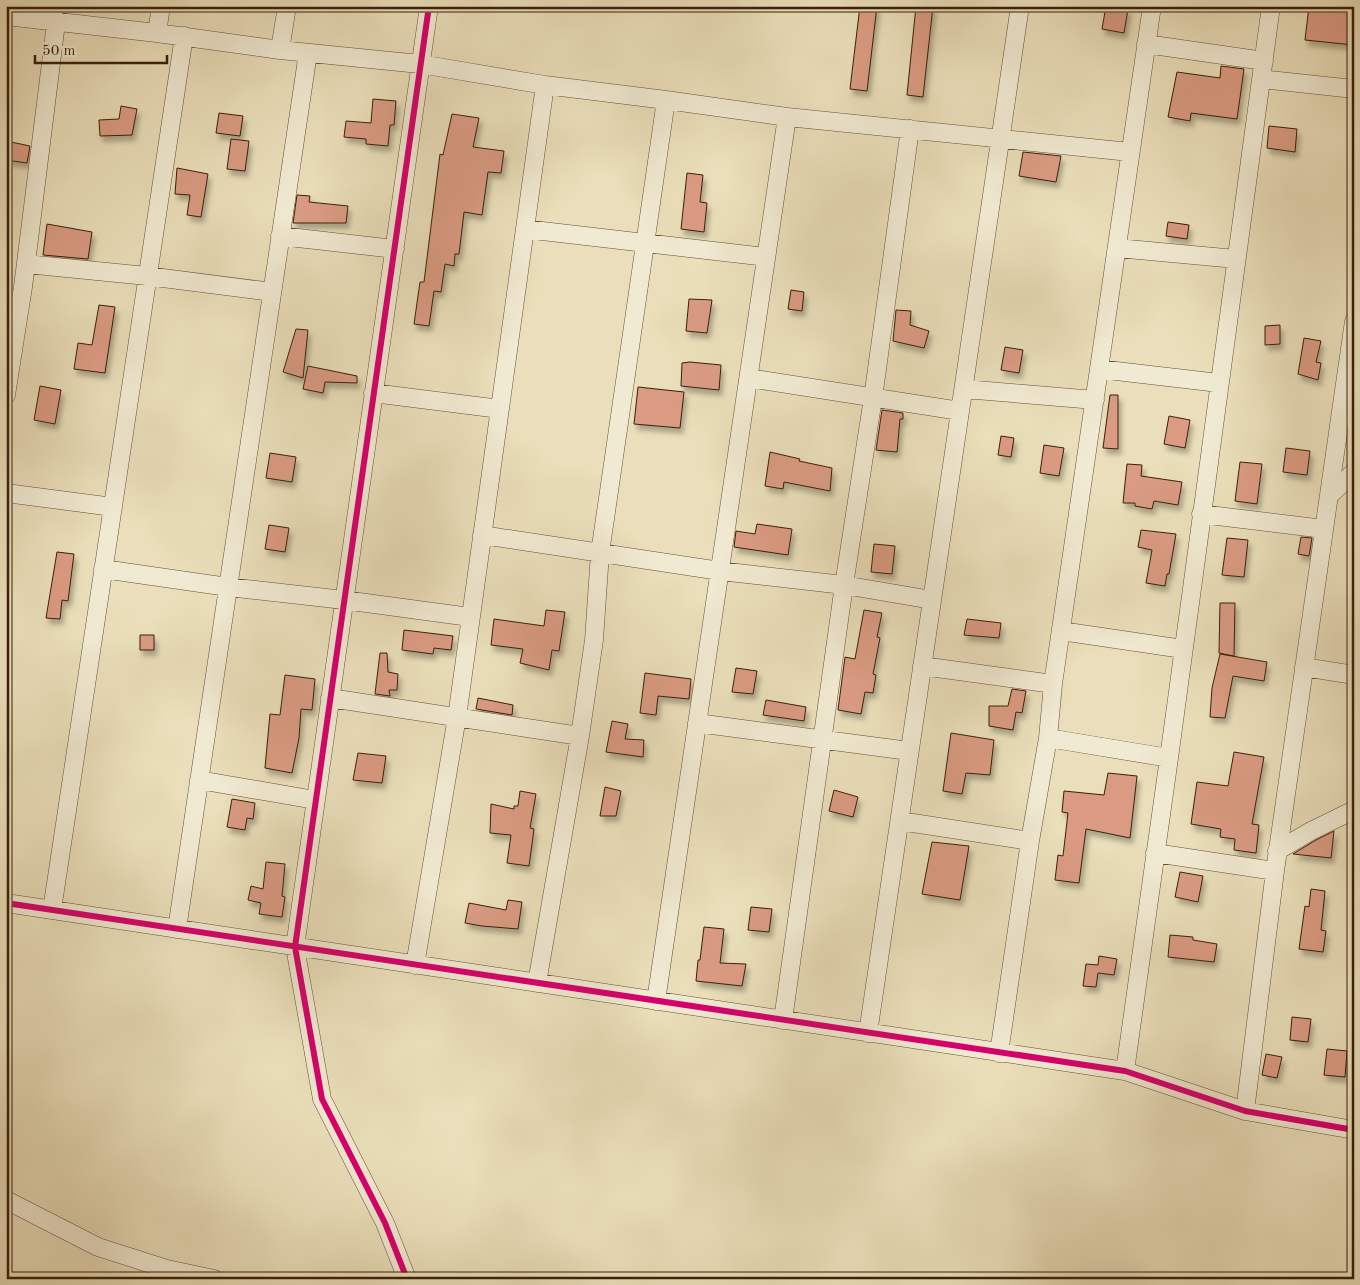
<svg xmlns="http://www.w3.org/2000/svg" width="1360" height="1285" viewBox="0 0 1360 1285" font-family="'Old Standard TT',serif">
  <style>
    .building { fill: #da9b82; stroke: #391f0c; filter: url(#shadow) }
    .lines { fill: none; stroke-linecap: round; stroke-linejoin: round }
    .minor-casing { stroke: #654f38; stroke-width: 19 }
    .minor { stroke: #f1ead2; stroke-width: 18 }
    .cycleway-casing { stroke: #f1ead2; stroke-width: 9 }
    .cycleway { stroke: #d6006c; stroke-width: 6 }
  </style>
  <defs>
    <filter id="shadow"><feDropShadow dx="3" dy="5.5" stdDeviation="2.5" flood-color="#0004"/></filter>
  </defs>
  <rect width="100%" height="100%" fill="#eadfba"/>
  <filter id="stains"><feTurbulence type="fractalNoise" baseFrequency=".004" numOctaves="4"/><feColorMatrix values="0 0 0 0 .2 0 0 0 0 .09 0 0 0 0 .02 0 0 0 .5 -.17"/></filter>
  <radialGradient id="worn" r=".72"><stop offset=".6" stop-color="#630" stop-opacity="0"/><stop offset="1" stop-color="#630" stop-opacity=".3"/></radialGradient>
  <path class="building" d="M 860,6 L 877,6 L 867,91 L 850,89 Z
    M 916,6 L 933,6 L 923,97 L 907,95 Z
    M 1106,6 L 1128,9 L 1124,33 L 1102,29 Z
    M 1309,6 L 1354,6 L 1354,45 L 1305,40 Z
    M 1221,66 L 1244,69 L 1237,119 L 1191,113 L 1190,121 L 1168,117 L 1177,72 L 1220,78 Z
    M 373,99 L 396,101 L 394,125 L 390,125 L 388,146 L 366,144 L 366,139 L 344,137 L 346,121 L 371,123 Z
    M 121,106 L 137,109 L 132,135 L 100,136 L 99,120 L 119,119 Z
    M 219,113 L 243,116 L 240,136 L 216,133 Z
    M 452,114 L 479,118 L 473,147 L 504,151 L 501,173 L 488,172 L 482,215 L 464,212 L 459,254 L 455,254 L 454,266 L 445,264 L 441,292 L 434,291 L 429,326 L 414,324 L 420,282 L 424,282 L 440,154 L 443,155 Z
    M 1269,126 L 1297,129 L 1295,152 L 1267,148 Z
    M 231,139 L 249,141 L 245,171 L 227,169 Z
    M 6,141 L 30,146 L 27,163 L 6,160 Z
    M 1023,152 L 1061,156 L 1056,182 L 1019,176 Z
    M 177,168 L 208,174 L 201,217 L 187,215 L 190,195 L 175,194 Z
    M 687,173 L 703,175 L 700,202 L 707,203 L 704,232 L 681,229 Z
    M 297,195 L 310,196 L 309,202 L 348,206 L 346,223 L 293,223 Z
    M 1168,222 L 1189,225 L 1187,239 L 1166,236 Z
    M 47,224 L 92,232 L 88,259 L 43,255 Z
    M 791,290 L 804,292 L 802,311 L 788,309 Z
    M 689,299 L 712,300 L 707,333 L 686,331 Z
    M 99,305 L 115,307 L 105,373 L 74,369 L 78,343 L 92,345 Z
    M 896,310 L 911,311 L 910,325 L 929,331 L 924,348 L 893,341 Z
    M 1280,325 L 1280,344 L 1265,345 L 1265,326 Z
    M 296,329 L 308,330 L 303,378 L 283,372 Z
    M 1304,338 L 1321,341 L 1316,362 L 1321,363 L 1318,380 L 1298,374 Z
    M 1005,347 L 1023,350 L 1019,373 L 1001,370 Z
    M 690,362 L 721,365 L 719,390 L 681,386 L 682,363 Z
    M 308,366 L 357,376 L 357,383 L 325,382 L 323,393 L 303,389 Z
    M 40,386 L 61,390 L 55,424 L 34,420 Z
    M 638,387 L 684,392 L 680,428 L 634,424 Z
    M 1110,395 L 1118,395 L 1118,449 L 1103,448 Z
    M 882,410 L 903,413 L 903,419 L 900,419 L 897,452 L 876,450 Z
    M 1169,416 L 1190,420 L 1185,448 L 1164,444 Z
    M 1001,436 L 1014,438 L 1011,457 L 998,455 Z
    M 1044,445 L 1064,448 L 1059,476 L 1040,473 Z
    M 1286,448 L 1310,451 L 1307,475 L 1283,472 Z
    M 770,452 L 800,459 L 799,461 L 832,468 L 830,491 L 784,482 L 783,489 L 765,486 Z
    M 270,453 L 296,457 L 292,482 L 266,478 Z
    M 1240,462 L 1262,464 L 1257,504 L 1235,501 Z
    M 1127,464 L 1142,465 L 1141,476 L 1182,482 L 1178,505 L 1154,501 L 1152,509 L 1135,506 L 1135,503 L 1123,503 Z
    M 757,524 L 792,529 L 788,555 L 734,547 L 736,531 L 755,534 Z
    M 269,525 L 289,528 L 285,552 L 265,549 Z
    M 1141,530 L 1176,534 L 1169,574 L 1167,574 L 1165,586 L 1146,583 L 1152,550 L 1138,547 Z
    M 1301,537 L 1312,538 L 1309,556 L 1298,554 Z
    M 1227,538 L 1248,540 L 1244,577 L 1222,575 Z
    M 874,544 L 895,546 L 892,574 L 871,572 Z
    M 57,552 L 74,554 L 68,601 L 62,600 L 60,619 L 46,618 Z
    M 1220,603 L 1235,603 L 1234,656 L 1219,653 Z
    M 546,610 L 565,612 L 559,651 L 552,650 L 549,670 L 520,663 L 523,649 L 491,645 L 494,619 L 544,626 Z
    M 864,610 L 882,613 L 877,637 L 880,638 L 873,674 L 876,675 L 873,693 L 865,692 L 861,714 L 838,710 L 845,657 L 855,659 Z
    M 967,619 L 1001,623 L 999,638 L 964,635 Z
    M 404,630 L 453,636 L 451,650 L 434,648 L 433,654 L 402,650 Z
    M 140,635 L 154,635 L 154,650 L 140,650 Z
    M 380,653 L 387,653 L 388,672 L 398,674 L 397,690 L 389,690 L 390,696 L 375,694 Z
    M 1220,654 L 1267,662 L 1264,681 L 1233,676 L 1225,718 L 1210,717 L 1212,688 Z
    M 736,668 L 757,671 L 753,694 L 732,692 Z
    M 645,673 L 691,679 L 689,699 L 658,696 L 656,715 L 640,713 Z
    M 285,675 L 315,679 L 312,710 L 301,709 L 299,738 L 292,773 L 265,768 L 270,714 L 280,715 Z
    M 1012,689 L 1026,691 L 1022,713 L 1016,712 L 1013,730 L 989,726 L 989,706 L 1008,706 Z
    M 478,698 L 513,705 L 512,715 L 476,709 Z
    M 766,700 L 806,707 L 804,721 L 763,715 Z
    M 612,721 L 628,724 L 625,739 L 644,740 L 643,757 L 606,752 Z
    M 951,733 L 994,740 L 990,775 L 966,773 L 962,794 L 943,791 Z
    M 1234,752 L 1264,757 L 1252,824 L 1259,825 L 1256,853 L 1234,850 L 1235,839 L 1220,837 L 1221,829 L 1191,824 L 1197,782 L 1228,786 Z
    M 358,753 L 386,756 L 382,783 L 353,780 Z
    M 1108,773 L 1137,776 L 1130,838 L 1086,829 L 1079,883 L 1055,880 L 1058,855 L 1063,856 L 1068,813 L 1062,812 L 1064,791 L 1104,795 Z
    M 605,787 L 621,791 L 616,816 L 600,816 Z
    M 834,790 L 858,797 L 853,817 L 829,811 Z
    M 520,791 L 536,794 L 530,828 L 534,829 L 529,866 L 507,863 L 511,835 L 490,833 L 491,804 L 514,809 L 514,806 L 518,806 Z
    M 232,799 L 255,803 L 253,819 L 247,818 L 245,830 L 227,827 Z
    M 1334,831 L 1331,858 L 1293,854 L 1316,840 Z
    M 932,842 L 969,846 L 960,900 L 922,894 Z
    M 266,862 L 285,864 L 282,896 L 285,897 L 282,917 L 259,914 L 261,903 L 248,900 L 251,886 L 263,889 Z
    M 1180,872 L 1203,876 L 1198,902 L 1175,897 Z
    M 1311,889 L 1325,891 L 1321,930 L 1326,931 L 1323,952 L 1299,949 L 1305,906 L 1309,907 Z
    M 508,900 L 522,902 L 518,929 L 482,926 L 465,923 L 469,903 L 506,910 Z
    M 751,907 L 772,909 L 769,932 L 748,930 Z
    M 704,927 L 724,929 L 720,963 L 746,964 L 742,986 L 696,981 L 698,960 L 700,960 Z
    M 1170,935 L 1193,937 L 1193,940 L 1217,944 L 1214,962 L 1168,957 Z
    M 1099,956 L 1117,959 L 1114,975 L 1098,973 L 1096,987 L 1083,986 L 1086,964 L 1098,965 Z
    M 1292,1017 L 1311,1019 L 1308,1042 L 1290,1040 Z
    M 1327,1049 L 1347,1051 L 1345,1077 L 1324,1075 Z
    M 1266,1054 L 1282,1057 L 1277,1078 L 1262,1075 Z"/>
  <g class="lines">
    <g class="minor-casing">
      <path id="minor" d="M 6,16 L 157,33 L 280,50 L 420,64 L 545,85 L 666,100 L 787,117 L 1130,152
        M 157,33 L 161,6
        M 1146,44 L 1264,61
        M 280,50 L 287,6
        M 1261,79 L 1354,89
        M 525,229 L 766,257
        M 280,236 L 395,249
        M 1117,248 L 1236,259
        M 26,264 L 147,276 L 272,292
        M 1099,369 L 1219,383
        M 749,378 L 960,411
        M 964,389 L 1095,400
        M 373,393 L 500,409
        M 6,395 L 23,287 L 56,23 L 51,6
        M 6,493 L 113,507
        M 1329,496 L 1354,472
        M 1201,514 L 1324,529
        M 482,535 L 720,571 L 844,585 L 932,600
        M 103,569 L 228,587 L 344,600 L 470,617
        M 1061,631 L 1183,649
        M 922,666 L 1053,684
        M 1304,667 L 1354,675
        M 330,698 L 580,736
        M 697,723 L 909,751
        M 1048,738 L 1169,758
        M 199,780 L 315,800
        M 900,821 L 1030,841
        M 1277,851 L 1311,831 L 1354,810
        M 1155,853 L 1275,871
        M 6,903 L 1125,1071 L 1245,1111 L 1354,1130
        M 52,910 L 184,36
        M 177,929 L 308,53
        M 415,965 L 457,717 L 545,85
        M 537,983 L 580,736 L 594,640 L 600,553 L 666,100
        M 656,1001 L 787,117
        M 783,1020 L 844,585 L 873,398 L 910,129
        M 868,1033 L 1020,6
        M 999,1053 L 1030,841 L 1048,738 L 1053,684 L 1152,6
        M 1125,1071 L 1169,758 L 1271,6
        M 1245,1111 L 1275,871 L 1354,321
        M 6,1200 L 98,1247 L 167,1269 L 214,1279
        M 407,1279 L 385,1223 L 322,1099 L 295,947 L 429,6"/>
    </g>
    <use href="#minor" class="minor"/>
    <g class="cycleway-casing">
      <path id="cycleway" d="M 6,903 L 1125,1071 L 1245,1111 L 1354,1130
        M 407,1279 L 385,1223 L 322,1099 L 295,947 L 429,6"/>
    </g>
    <use href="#cycleway" class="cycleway"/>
  </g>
  <rect width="1360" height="1285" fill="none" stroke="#eadfba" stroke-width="25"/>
  <rect x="8" y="8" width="1345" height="1270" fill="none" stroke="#391f0c" stroke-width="2.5"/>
  <rect x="12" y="12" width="1335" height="1260" fill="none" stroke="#391f0c"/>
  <path d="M35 55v8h132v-8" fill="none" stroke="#391f0c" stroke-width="2.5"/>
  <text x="42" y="55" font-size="15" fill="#391f0c" stroke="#f1ead2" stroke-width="4" paint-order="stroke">50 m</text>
  <rect width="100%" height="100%" filter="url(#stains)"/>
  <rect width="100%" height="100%" fill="url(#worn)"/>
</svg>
